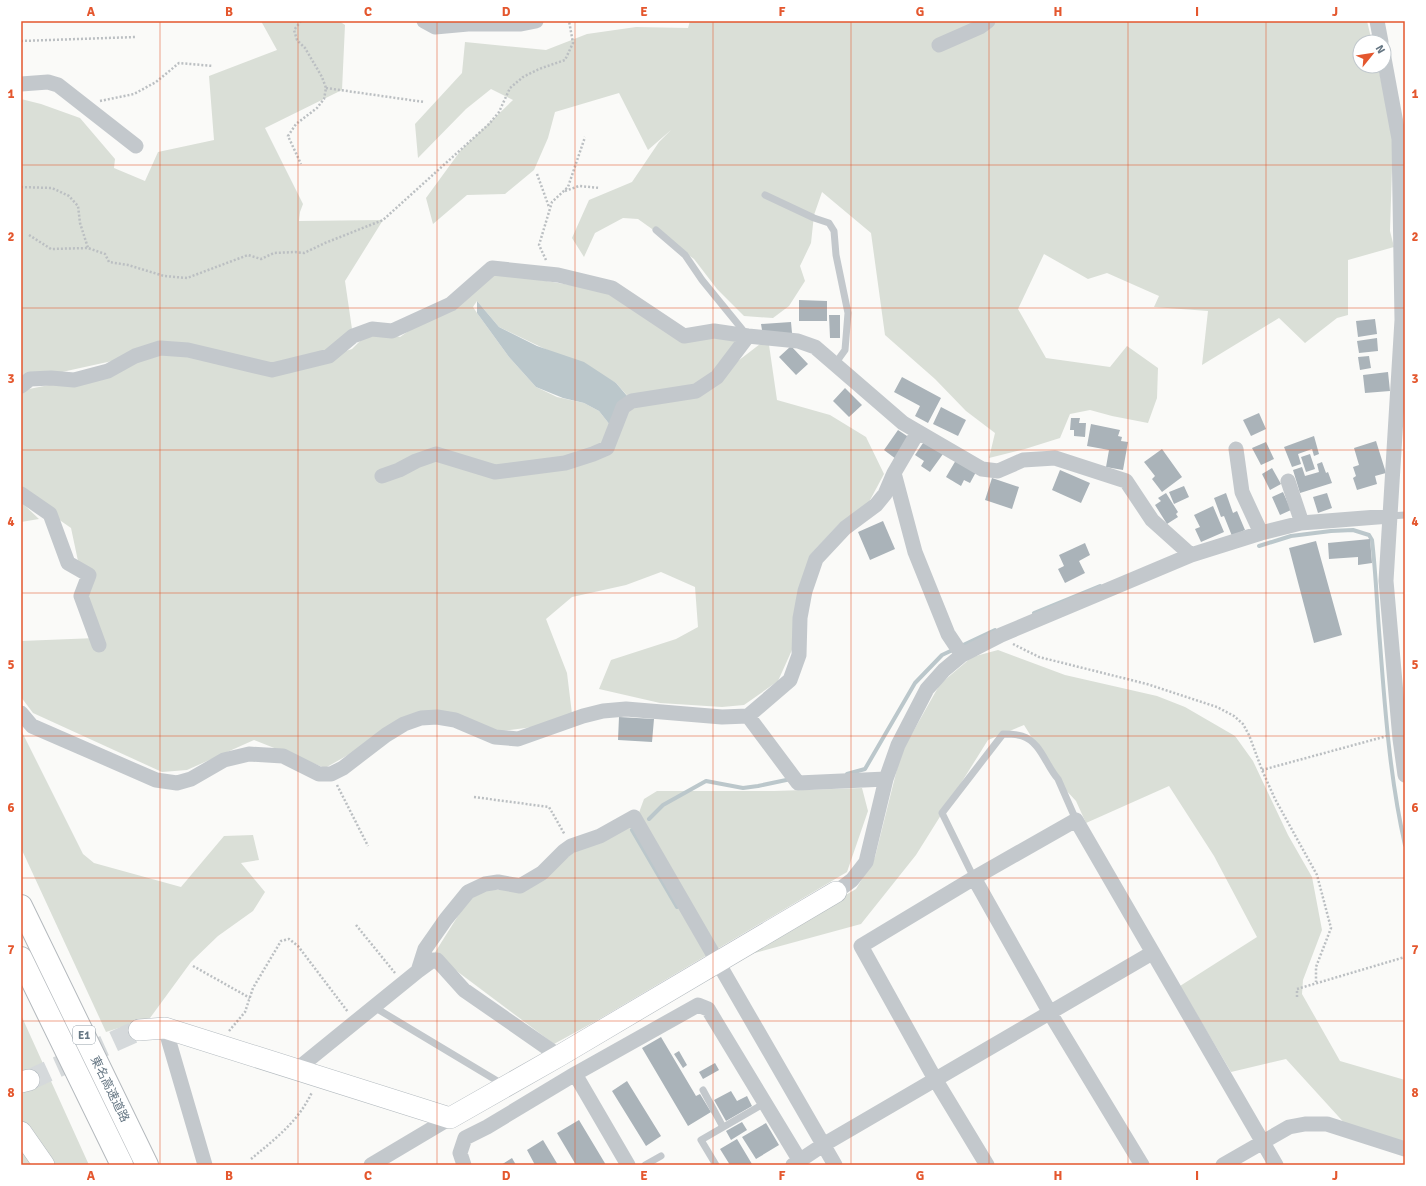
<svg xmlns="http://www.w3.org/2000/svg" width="1426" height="1186" viewBox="0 0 1426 1186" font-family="Signika,'Noto Sans JP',sans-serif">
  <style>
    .green { fill: #dadfd7; fill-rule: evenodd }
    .water { fill: #bbc7cb }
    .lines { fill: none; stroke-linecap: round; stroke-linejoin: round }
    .stream { stroke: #bbc7cb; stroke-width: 4 }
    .building { fill: #aab3b9 }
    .secondary-tunnel { stroke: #d5d9db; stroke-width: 21; stroke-dasharray: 21 10; stroke-linecap: butt }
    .secondary-casing { stroke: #b3babf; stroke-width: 22 }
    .highway-casing { stroke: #b4b9bd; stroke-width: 24 }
    .path { stroke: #bbbfc2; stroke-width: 2.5; stroke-dasharray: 2 2; stroke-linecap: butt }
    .lane { stroke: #c3c8cc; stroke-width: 7 }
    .street { stroke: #c3c8cc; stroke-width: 15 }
    .secondary { stroke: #fff; stroke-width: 21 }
    .highway { stroke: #fff; stroke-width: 22 }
    .grid { fill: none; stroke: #e4572e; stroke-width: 1; stroke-opacity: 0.55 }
    .labels { text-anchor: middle; stroke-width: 4; stroke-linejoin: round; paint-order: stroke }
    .shield { fill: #fff; stroke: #939fa8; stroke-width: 1 }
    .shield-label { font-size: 11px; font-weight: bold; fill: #657683 }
    .street-label { font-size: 12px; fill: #657683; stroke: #fff }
    .neatline { fill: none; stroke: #e4572e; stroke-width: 1.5 }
    .grid-label { font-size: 13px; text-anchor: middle; font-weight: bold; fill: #e4572e }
  </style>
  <rect width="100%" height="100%" fill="#fafaf8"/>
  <path class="green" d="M 261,21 L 339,21 L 345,25 L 342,90 L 265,128 L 303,204 L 300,212 L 299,221 L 383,220 L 345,281 L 353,336 L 330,356 L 352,349 L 372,329 L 400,337 L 440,309 L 487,271 L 582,287 L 591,283 L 684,336 L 748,336 L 717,377 L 768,338 L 777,400 L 830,415 L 866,437 L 884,474 L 869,502 L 839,524 L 810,555 L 796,641 L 778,681 L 744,705 L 722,707 L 660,703 L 599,689 L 611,660 L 676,639 L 698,627 L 695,587 L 661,572 L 626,585 L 572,597 L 546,619 L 567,673 L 572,714 L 533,727 L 495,732 L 448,713 L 364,746 L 325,768 L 254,740 L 187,770 L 162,772 L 33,713 L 21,697 L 21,641 L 96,638 L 92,627 L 71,528 L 21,493 L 21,99 L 41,104 L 80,118 L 115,159 L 114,168 L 145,181 L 158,152 L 214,140 L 209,76 L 277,50 ZM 477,301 L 499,327 L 616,383 L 632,401 L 614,430 L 599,411 L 584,403 L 557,397 L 536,387 L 509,357 L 477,313 L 473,307 ZM 135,356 L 74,380 L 24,390 L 30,379 Z
    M 690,21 L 1367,21 L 1372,42 L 1360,42 L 1360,66 L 1378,66 L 1393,137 L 1390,231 L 1394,247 L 1348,260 L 1348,315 L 1337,318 L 1305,343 L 1279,318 L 1202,365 L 1208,311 L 1154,307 L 1159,296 L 1107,273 L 1088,279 L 1044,254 L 1018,309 L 1046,358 L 1110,367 L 1127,346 L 1158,368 L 1157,398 L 1148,423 L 1112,416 L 1090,410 L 1070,414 L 1060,438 L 1025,449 L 989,458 L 995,433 L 966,411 L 935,379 L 885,335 L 871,233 L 822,192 L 814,215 L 811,243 L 800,266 L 805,281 L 789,306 L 773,318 L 744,316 L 717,289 L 694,259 L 638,219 L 623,218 L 595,233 L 584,257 L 572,238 L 589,200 L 632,182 L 659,142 L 671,130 L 648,150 L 619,93 L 555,112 L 548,138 L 534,170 L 505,194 L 467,195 L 433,224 L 426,198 L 461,150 L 513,100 L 491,89 L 466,109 L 418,158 L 415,124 L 462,73 L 465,42 L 546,50 L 587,34 L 636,27 L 688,28 Z
    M 21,502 L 39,519 L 21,522 Z
    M 998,650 L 1065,675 L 1157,696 L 1185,707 L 1235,736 L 1253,761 L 1288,835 L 1312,877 L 1322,930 L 1303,980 L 1302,994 L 1340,1061 L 1405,1080 L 1405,1144 L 1348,1127 L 1286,1059 L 1231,1072 L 1180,986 L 1257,937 L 1214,856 L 1169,786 L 1086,823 L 1076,801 L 1063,787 L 1024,725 L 988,740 L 916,855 L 861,924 L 740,957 L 856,889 L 875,857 L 901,753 L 940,684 L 972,657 Z
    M 21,730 L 83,854 L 94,863 L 181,887 L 224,836 L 253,835 L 259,860 L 241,863 L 265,892 L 253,911 L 218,936 L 191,962 L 150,1018 L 106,1032 L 21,848 Z
    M 862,788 L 868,811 L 847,872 L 596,1021 L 554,1044 L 434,954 L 468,900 L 487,890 L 521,890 L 585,845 L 637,818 L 644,799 L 657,791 L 774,791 Z
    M 21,1015 L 89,1165 L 23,1165 L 21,1163 Z"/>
  <path class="water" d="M 477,301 L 499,327 L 537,346 L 584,362 L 616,383 L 628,397 L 614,430 L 599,411 L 584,403 L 563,398 L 536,387 L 509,357 L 477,313 Z"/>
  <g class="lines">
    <path class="stream" d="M 1259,546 L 1291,536 L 1331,531 L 1353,530 L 1369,535 L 1372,540 C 1376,574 1377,608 1380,643 C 1385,710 1390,779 1405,845
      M 1034,613 L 1100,586
      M 847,774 L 865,769 L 915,683 L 942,655 L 995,630
      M 649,819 L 663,805 L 706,781 L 743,788 L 758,786 L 791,779
      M 632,830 L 677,907"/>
  </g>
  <path class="building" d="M 799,300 L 827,301 L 827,321 L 799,321 Z
    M 829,315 L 840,315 L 840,338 L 830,338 Z
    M 1375,319 L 1377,334 L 1358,337 L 1356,321 Z
    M 791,322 L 792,333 L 763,336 L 761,324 Z
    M 1377,338 L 1378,351 L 1359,353 L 1357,341 Z
    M 791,346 L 808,364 L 796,375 L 779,357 Z
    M 1369,356 L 1371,368 L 1360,370 L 1358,357 Z
    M 1388,372 L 1390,391 L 1365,393 L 1363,375 Z
    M 902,377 L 941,398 L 928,423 L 915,416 L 920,406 L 894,392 Z
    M 845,388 L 862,405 L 849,417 L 833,401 Z
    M 941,407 L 966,420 L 958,436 L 933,424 Z
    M 1259,413 L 1266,429 L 1251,436 L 1243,420 Z
    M 1071,418 L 1080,418 L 1079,423 L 1086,423 L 1085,437 L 1074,436 L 1074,430 L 1070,430 Z
    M 1091,424 L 1120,430 L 1118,436 L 1122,437 L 1121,441 L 1128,442 L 1123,470 L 1106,467 L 1109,450 L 1087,446 Z
    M 898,430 L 910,438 L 896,459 L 884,450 Z
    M 1314,436 L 1319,454 L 1314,456 L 1312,449 L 1298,454 L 1301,464 L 1292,467 L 1284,447 Z
    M 925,440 L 943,454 L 930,472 L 921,466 L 924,461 L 915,455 Z
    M 1376,441 L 1386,473 L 1375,476 L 1377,484 L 1357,490 L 1353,478 L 1356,476 L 1353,467 L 1359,465 L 1354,448 Z
    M 1266,442 L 1274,459 L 1261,465 L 1252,448 Z
    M 1162,449 L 1182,477 L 1162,492 L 1152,479 L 1155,476 L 1144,462 Z
    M 1310,454 L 1315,469 L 1306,472 L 1301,457 Z
    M 956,460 L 976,472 L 970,483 L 964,480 L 961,486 L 946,477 Z
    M 1322,462 L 1326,473 L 1328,472 L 1332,483 L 1300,493 L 1293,470 L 1302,467 L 1305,476 L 1319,472 L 1317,464 Z
    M 1272,468 L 1281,484 L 1270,490 L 1262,474 Z
    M 1060,470 L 1090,483 L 1081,503 L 1052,490 Z
    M 992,478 L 1019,487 L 1012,509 L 985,500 Z
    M 1184,486 L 1189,497 L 1174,504 L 1169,492 Z
    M 1283,492 L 1291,510 L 1280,515 L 1272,497 Z
    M 1166,493 L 1178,512 L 1176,514 L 1178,517 L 1167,524 L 1155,505 L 1161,501 L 1158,498 Z
    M 1226,493 L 1233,513 L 1237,511 L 1245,530 L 1232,536 L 1224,516 L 1221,517 L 1214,498 Z
    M 1327,493 L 1332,508 L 1318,513 L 1313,497 Z
    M 1213,506 L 1224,532 L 1201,542 L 1195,529 L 1200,527 L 1194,515 Z
    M 883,521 L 895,549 L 870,560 L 858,532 Z
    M 1370,539 L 1372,563 L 1358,565 L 1358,557 L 1329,559 L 1328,543 Z
    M 1316,541 L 1342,635 L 1314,643 L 1289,548 Z
    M 1085,543 L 1090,555 L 1079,561 L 1085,573 L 1065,583 L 1058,569 L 1064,566 L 1059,555 Z
    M 619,717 L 654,719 L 652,742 L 618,740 Z
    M 661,1037 L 696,1096 L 700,1094 L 711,1112 L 688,1126 L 642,1048 Z
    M 679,1051 L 687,1065 L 683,1068 L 674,1054 Z
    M 715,1063 L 719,1070 L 703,1079 L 699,1072 Z
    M 627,1081 L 661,1136 L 646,1146 L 612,1091 Z
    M 731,1091 L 737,1101 L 747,1096 L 752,1106 L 726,1121 L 714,1100 Z
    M 579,1120 L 606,1165 L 576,1165 L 557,1133 Z
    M 742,1122 L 747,1130 L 731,1140 L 726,1131 Z
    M 766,1123 L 779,1145 L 756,1159 L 742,1137 Z
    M 737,1139 L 752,1164 L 750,1165 L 730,1165 L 720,1149 Z
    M 543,1140 L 558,1165 L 535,1165 L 527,1150 Z
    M 512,1158 L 516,1165 L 501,1165 Z"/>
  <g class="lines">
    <path class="secondary-tunnel" d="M 29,1080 L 139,1030"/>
    <g class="secondary-casing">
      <path id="secondary" d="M 139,1030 L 165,1028 L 450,1118 L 559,1056 L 836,892
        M 21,1082 L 29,1080
        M 21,1132 L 44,1165"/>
    </g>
    <g class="highway-casing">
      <path id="highway" d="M 21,906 L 147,1165
        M 21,958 L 122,1165"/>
    </g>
    <path class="path" d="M 301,21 L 294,30 L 297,40 L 305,48 L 322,77 L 326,88 L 324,99 L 317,108 L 296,124 L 288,136 L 301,164
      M 21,41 L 136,37
      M 326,88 L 424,102
      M 100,101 L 134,94 L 156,82 L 179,63 L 213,66
      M 537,174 L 549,207
      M 21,187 L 52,188 L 69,196 L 78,206 L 80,223 L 88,248
      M 565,191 L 579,186 L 600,188
      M 29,235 L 51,249 L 88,248 L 105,254 L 109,262 L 128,265 L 164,276 L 187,278 L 248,255 L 261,259 L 274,253 L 295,252 L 304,253 L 325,243 L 383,220 L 489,124 L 499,112 L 510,88 L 523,77 L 539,69 L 565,60 L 573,43 L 569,21
      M 546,260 L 539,245 L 552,202 L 568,187 L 585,137
      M 1013,644 L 1039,657 L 1147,684 L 1217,707 L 1234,716 L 1243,724 L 1249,735 L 1262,770 L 1275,799 L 1317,875 L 1331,928 L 1316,967 L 1316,982
      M 1262,770 L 1387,736
      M 337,785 L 368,846
      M 474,797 L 549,807 L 565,835
      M 356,925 L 395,973
      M 193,966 L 250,998
      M 1297,997 L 1297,989 L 1405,957
      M 229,1031 L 245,1012 L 253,988 L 281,941 L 289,939 L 298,946 L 348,1012
      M 251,1159 C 275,1139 299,1121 312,1092"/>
    <path class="lane" d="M 765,195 L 814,218 L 829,223 L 834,231 L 836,255 L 848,313 L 845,350 L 835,364
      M 656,230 L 685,255 L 702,280 L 746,334
      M 1390,516 L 1405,515
      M 974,878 L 942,813 L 1003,734 C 1009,734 1016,734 1022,736 C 1041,742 1046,766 1058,779 L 1076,820
      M 374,1007 L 504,1085
      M 703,1090 L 723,1127
      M 645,1165 L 661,1156
      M 716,1165 L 701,1140 L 765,1103"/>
    <path class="street" d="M 424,21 L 435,27 L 468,24 L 521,24 L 536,21
      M 1377,21 L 1381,42
      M 939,45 L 980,27 L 988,21
      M 1384,58 L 1399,139 L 1402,320 L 1386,581 L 1400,739 L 1405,775
      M 21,84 L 48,82 L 58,85 L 136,146
      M 21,386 L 30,379 L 51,378 L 74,380 L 108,371 L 135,356 L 160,348 L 188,350 L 272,370 L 329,356 L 353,336 L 372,329 L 392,331 L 451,304 L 492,268 L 558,275 L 612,288 L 684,336 L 714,331 L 748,336 L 798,341 L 815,347 L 903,423 L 982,469 L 998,471 L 1023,460 L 1055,458 L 1126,481 L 1152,520 L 1191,555
      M 918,432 L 894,473 L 915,552 L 948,634 L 962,655
      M 1236,449 L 1242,492 L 1261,533
      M 382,476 L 399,470 L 416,461 L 436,454 L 495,472 L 565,463 L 593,454 L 607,448 L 623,407 L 632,401 L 696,391 L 717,377 L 748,336
      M 1288,481 L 1302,523
      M 21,494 L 50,514 L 68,563 L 89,575 L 81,596 L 99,645
      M 21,713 L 32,726 L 156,780 L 177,783 L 191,779 L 224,760 L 249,754 L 283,756 L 319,774 L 331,774 L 343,768 L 386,735 L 404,724 L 421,718 L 437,717 L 455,720 L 495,737 L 518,739 L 583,716 L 603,711 L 626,709 L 722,717 L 748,716 L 798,783 L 886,779
      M 748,716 L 790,680 L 799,655 L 800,618 L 805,591 L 816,559 L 845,528 L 876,505 L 885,494 L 894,473
      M 974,878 L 1050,1013 L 1142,1165
      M 836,892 L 852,880 L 866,862 L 886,779 L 898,745 L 927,689 L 944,670 L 962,655 L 1001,635 L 1191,555 L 1261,533 L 1301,523 L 1390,516
      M 418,971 L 433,960 L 437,960 L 464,990 L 559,1056
      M 165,1028 L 205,1165
      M 296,1070 L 418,971 L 425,949 L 446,919 L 468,892 L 485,884 L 498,882 L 520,886 L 542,873 L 564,851 L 571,846 L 600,836 L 634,817 L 835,1165
      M 575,1074 L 628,1165
      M 371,1165 L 450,1118
      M 464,1165 L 460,1153 L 465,1138 L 487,1127 L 575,1074 L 698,1005 L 708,1009 L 800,1161
      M 793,1165 L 823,1145 L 1152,953
      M 987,1165 L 935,1079 L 861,946 L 974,878 L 1076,820 L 1276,1165
      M 1223,1165 L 1289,1127 L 1305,1124 L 1327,1124 L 1405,1149"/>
    <use href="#secondary" class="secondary"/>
    <use href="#highway" class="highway"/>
  </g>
  <path class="grid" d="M 160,21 L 160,1165M 298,21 L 298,1165M 437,21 L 437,1165M 575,21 L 575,1165M 713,21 L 713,1165M 851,21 L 851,1165M 989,21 L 989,1165M 1128,21 L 1128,1165M 1266,21 L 1266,1165M 21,165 L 1405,165M 21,308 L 1405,308M 21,450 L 1405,450M 21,593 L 1405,593M 21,736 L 1405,736M 21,878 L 1405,878M 21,1021 L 1405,1021"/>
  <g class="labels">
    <rect class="shield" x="73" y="1026" width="22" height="18" rx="3"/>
    <g class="shield-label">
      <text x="84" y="1039">E1</text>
    </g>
    <g class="street-label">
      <text transform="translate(110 1089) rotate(64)" y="4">東名高速道路</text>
    </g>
  </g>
  <rect width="1426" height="1186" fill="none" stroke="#ffffff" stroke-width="44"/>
  <g transform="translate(1372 54) rotate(60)"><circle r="19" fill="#ffffff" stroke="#c1c8cd"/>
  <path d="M0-3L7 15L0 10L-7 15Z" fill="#e4572e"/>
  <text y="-6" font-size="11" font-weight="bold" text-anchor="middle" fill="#657683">N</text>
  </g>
  <rect x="22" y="22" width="1382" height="1142" class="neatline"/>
  <g class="grid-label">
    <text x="91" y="16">A</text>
    <text x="229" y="16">B</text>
    <text x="368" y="16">C</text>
    <text x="506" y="16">D</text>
    <text x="644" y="16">E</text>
    <text x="782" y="16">F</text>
    <text x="920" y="16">G</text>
    <text x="1058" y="16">H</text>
    <text x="1197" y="16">I</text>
    <text x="1335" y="16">J</text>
    <text x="11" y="98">1</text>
    <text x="1415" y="98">1</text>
    <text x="11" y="241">2</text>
    <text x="1415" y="241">2</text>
    <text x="11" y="383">3</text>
    <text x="1415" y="383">3</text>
    <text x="11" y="526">4</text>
    <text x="1415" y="526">4</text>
    <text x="11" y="669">5</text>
    <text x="1415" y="669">5</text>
    <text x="11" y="812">6</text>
    <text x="1415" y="812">6</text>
    <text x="11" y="954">7</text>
    <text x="1415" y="954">7</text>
    <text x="11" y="1097">8</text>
    <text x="1415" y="1097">8</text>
    <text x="91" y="1180">A</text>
    <text x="229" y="1180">B</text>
    <text x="368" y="1180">C</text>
    <text x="506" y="1180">D</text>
    <text x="644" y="1180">E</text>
    <text x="782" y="1180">F</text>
    <text x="920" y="1180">G</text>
    <text x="1058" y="1180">H</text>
    <text x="1197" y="1180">I</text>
    <text x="1335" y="1180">J</text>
  </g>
</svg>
